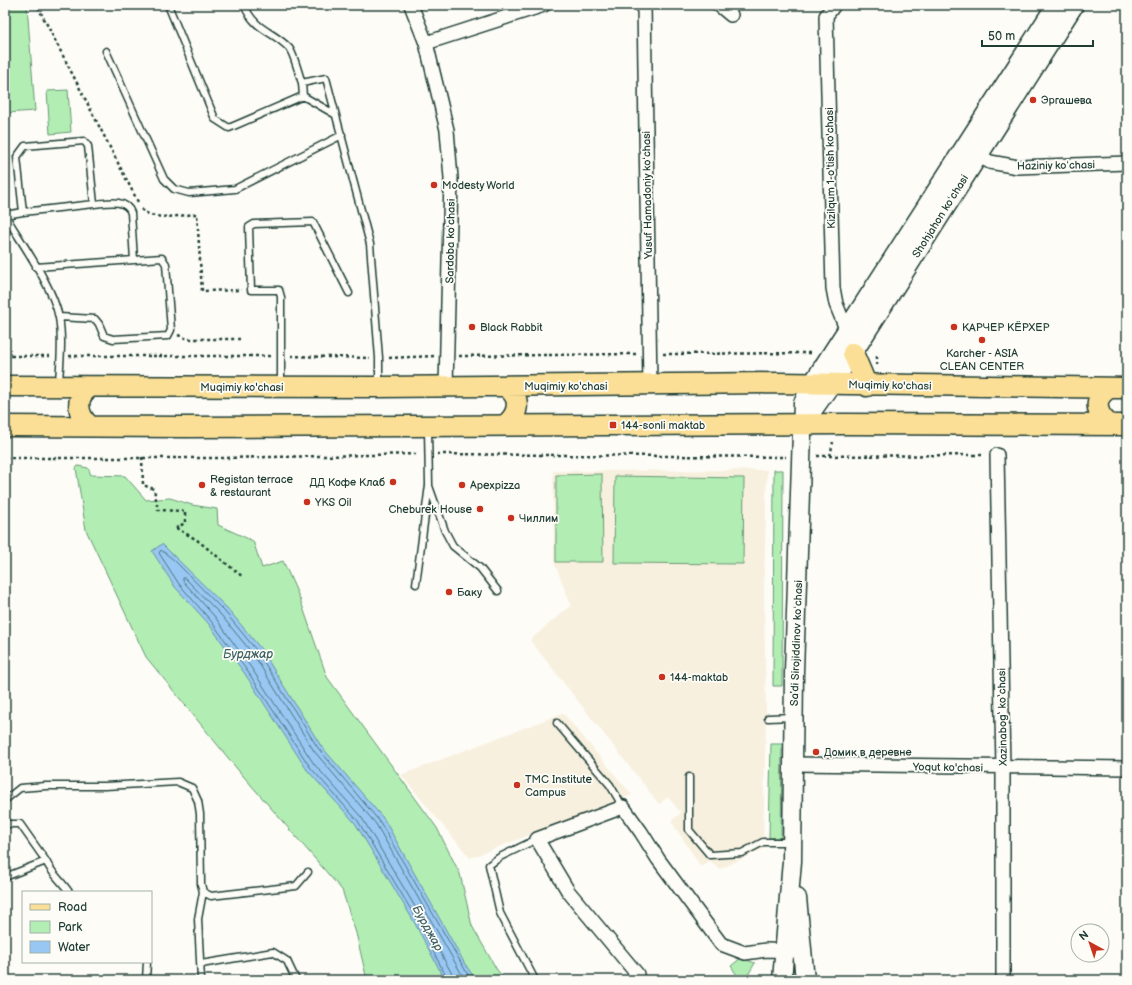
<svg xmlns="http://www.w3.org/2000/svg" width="1132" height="985" viewBox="0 0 1132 985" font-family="'Balsamiq Sans',sans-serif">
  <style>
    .built { fill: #f8f0de }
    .green { fill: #b2eeb3; stroke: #689674 }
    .water { fill: #97c7f2; stroke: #6790a6 }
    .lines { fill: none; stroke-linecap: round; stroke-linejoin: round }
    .shore { stroke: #4f7480; stroke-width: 1 }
    .lane-casing { stroke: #1f3d34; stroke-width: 9 }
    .street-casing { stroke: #1f3d34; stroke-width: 16 }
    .secondary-casing { stroke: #1f3d34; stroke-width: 21 }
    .primary-casing { stroke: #1f3d34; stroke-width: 23 }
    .path { stroke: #1f3d34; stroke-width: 2.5; stroke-dasharray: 3 3; stroke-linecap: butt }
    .lane { stroke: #fdfcf7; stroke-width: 6 }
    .street { stroke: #fdfcf7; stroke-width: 13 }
    .secondary { stroke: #fdfcf7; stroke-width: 18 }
    .primary { stroke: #fbdf96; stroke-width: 20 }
    .poi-dot { fill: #c8321e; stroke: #fdfcf7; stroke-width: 1.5 }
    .labels { text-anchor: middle; stroke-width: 3.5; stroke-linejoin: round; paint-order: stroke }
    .poi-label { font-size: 11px; fill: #1f3d34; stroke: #fdfcf7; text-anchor: start }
    .street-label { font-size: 11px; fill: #1f3d34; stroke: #fdfcf7 }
    .water-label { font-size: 12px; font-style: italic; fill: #3d6064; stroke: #fdfcf7 }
  </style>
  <rect width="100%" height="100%" fill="#fdfcf7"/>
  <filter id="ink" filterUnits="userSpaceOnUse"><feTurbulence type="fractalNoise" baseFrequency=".025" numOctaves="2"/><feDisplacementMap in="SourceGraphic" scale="8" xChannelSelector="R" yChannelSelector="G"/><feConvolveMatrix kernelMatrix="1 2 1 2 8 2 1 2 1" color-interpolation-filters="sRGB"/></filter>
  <g filter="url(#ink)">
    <path class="built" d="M 767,470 L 764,591 L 766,718 L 763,849 L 720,869 L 709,860 L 701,867 L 671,821 L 681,813 L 668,797 L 659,804 L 530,640 L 571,605 L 554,562 L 553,471 Z
      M 563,713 L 632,795 L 470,858 L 401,775 Z"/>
    <path class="green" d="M 5,5 L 27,5 L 35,111 L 5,113 Z
      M 68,90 L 71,132 L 50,134 L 47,91 Z
      M 78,466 L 88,468 L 91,475 L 125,476 L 146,500 L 170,498 L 192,505 L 217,509 L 218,525 L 253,541 L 262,568 L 283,561 L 300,599 L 327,677 L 437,828 L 460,874 L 472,926 L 497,970 L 506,980 L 367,980 L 356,933 L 342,890 L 238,770 L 146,657 L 86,530 L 76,468 Z
      M 774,470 L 783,470 L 782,686 L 773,686 Z
      M 602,474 L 603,562 L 556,562 L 556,475 Z
      M 615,476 L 744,478 L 743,564 L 614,563 Z
      M 771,744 L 782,744 L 781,838 L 769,838 Z
      M 741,958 L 755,963 L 745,980 L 740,980 L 731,966 Z"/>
    <path class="water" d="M 162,544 L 228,609 L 261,649 L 321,746 L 384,819 L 465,964 L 476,980 L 445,980 L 413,920 L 355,823 L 307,770 L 245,674 L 208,623 L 175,587 L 152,551 Z"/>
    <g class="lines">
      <path class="shore" d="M 448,980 L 416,918 L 358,821 L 310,767 L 248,672 L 211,621 L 179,584 L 159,553 L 161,550 L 174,560 L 225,612 L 257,651 L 318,748 L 380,822 L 471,980
        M 453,980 L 452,974 L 420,915 L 362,818 L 314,764 L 252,669 L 215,617 L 183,581 L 183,578 L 185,578 L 221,615 L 253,654 L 314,751 L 376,824 L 465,980"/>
      <g class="lane-casing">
        <path id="lane" d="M 168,5 L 215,119 L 229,128 L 303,96 L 302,83
          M 244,5 C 256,32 272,30 289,48 C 294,54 299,75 302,83 L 326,78 L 370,244 L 379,358 L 379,385
          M 106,51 L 164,179 L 174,189 L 189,193 L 235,189 L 342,135
          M 303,96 L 336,115
          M 23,212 L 94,204
          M 5,215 L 23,212 L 17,157 L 25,146 L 84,141 L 88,146 L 94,204 C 107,203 126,198 131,213 L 134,260 L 162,258 L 166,264 L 171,330 L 168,336 L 113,339 L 104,336 L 99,324 L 95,319 L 59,317
          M 5,215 C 21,242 54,288 59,318 C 63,339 60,362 59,383
          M 36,267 L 134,260
          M 281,385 L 281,297 L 279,290 L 251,290 L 249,227 L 254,224 L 313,222 L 349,293
          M 429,486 L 445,531 L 453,546 L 480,568 L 498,591
          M 416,584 L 429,485 L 428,429
          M 768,718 L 793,717
          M 557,723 L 610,785 L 623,807
          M 689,777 L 689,830 L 710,855 L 742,853 L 763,842 L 791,842
          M 5,800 L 20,788 L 46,786 L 105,786 L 178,782 L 192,788 L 198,801 L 200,814 L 201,884 L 203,892 L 211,896 L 296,886 L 308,872
          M 5,824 L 20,824 L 46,861 L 5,877
          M 46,861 C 51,873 61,880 69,892
          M 201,964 L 273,952 L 287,961 L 296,980
          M 146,980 L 147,962
          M 201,980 L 198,919 L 203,892
          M 535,980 L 500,913 L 489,865 L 500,857 L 537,839"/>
      </g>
      <g class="street-casing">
        <path id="street" d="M 411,5 L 426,43 L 447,130 L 451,178 L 446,386
          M 644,5 L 650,385
          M 719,5 L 731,15
          M 834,5 L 826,16 L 833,288 L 836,304 L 847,331
          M 426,43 L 544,5
          M 972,152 L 990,162 L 1018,167 L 1127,163
          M 997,455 L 1003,768 L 1003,980
          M 793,764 L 1127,768
          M 637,974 L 568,891 L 537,839 L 623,807 L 641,832 L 658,859 L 721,944 L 745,953 L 766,950 L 794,951"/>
      </g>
      <g class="secondary-casing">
        <path id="secondary" d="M 803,424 L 853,353 L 1074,5
          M 797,898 L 805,980
          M 782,980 L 792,861 L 794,672 L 803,403 L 812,384 L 1056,5"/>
      </g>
      <g class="primary-casing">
        <path id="primary" d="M 853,353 L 867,386
          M 5,386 L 379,387 L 779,383 L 1127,388
          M 504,386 C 522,395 520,414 505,425
          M 1110,388 C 1092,397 1095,415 1111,425
          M 5,426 L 183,427 L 844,424 L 1127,425
          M 90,426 C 77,416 74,395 91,387"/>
      </g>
      <path class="path" d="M 38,7 L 138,202
        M 141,209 C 154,222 180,215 197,214 L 202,291 L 241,290
        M 178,335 L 187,339 L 240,339
        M 663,354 L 812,353
        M 5,356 L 50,356
        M 69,356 L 272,356
        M 291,356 L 370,358
        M 459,356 L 636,354
        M 389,358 L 434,356
        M 877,365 L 877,353
        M 437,454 L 786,457
        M 817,456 L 984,455
        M 830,456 L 833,442
        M 142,457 L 143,485 L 154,489 L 158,510 L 185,511 L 185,523 L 176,528
        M 5,458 L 223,458 L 418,454
        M 176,528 L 197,540 L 243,577"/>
      <use href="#lane" class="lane"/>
      <use href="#street" class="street"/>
      <use href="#secondary" class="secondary"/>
      <use href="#primary" class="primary"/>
    </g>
  </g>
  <g class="poi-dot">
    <circle cx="1033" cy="100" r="4"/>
    <circle cx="434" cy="185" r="4"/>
    <circle cx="472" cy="327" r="4"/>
    <circle cx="954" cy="327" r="4"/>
    <circle cx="982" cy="340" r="4"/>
    <rect x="609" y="421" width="8" height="8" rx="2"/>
    <circle cx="393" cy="482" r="4"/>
    <circle cx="202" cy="485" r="4"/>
    <circle cx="462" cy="485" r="4"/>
    <circle cx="307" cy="502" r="4"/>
    <circle cx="480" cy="509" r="4"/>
    <circle cx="511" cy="518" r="4"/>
    <circle cx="449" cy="592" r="4"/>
    <circle cx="662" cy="677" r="4"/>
    <circle cx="816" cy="752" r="4"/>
    <circle cx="517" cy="785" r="4"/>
  </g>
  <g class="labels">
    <g class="poi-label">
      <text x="1041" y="104">Эргашева</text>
      <text x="442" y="189">Modesty World</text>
      <text x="480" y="331">Black Rabbit</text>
      <text x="962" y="331">КАРЧЕР КЁРХЕР</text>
      <text x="982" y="357" text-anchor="middle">Karcher - ASIA<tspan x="982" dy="13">CLEAN CENTER</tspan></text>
      <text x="621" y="429">144-sonli maktab</text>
      <text x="210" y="483">Registan terrace<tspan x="210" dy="13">&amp; restaurant</tspan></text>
      <text x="385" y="486" text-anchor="end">ДД Кофе Клаб</text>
      <text x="470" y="489">Apexpizza</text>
      <text x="315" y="506">YKS Oil</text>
      <text x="472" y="513" text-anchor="end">Cheburek House</text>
      <text x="519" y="522">Чиллим</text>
      <text x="457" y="596">Баку</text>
      <text x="670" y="681">144-maktab</text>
      <text x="824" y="756">Домик в деревне</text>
      <text x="525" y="783">TMC Institute<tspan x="525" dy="13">Campus</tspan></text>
    </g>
    <g class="street-label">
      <text transform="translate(1056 165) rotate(-1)" y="4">Haziniy koʻchasi</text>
      <text transform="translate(830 168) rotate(-91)" y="4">Kizilqum 1-o'tish ko'chasi</text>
      <text transform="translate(647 195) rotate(-91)" y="4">Yusuf Hamadoniy koʻchasi</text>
      <text transform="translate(940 216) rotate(-58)" y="4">Shohjahon koʻchasi</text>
      <text transform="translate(450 241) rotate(-89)" y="4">Sardoba koʻchasi</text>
      <text transform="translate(890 385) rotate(1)" y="4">Muqimiy ko'chasi</text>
      <text x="566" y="390">Muqimiy ko'chasi</text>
      <text x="242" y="391">Muqimiy ko'chasi</text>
      <text transform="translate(796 643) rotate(-88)" y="4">Saʼdi Sirojiddinov koʻchasi</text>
      <text transform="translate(1002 717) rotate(-91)" y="4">Xazinabog‘ ko‘chasi</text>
      <text transform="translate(948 767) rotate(1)" y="4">Yoqut ko'chasi</text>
    </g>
    <g class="water-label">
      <text x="248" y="658">Бурджар</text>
      <text transform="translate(428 928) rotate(61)" y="4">Бурджар</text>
    </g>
  </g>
  <rect width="1132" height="985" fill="none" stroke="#fdfcf7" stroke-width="20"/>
  <rect x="10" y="10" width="1112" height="965" fill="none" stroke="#1f3d34" stroke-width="1.5" filter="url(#ink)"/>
  <rect x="22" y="891" width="130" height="72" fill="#fdfcf7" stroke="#a4b0a9"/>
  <rect x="30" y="904" width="20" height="6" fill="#fbdf96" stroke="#a4b0a9"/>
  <text x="58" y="911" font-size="12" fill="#1f3d34">Road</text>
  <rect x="30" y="921" width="20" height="12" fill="#b2eeb3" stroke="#a4b0a9"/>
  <text x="58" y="931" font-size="12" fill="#1f3d34">Park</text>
  <rect x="30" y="941" width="20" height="12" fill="#97c7f2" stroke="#a4b0a9"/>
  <text x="58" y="951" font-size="12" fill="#1f3d34">Water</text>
  <g transform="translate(1090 943) rotate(320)"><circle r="19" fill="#fdfcf7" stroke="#a4b0a9"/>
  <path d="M0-3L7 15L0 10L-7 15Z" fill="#c8321e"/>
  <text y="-6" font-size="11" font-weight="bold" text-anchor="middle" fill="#1f3d34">N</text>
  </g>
  <path d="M982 40v6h111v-6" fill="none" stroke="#1f3d34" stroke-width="2"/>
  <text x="988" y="40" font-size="12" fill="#1f3d34" stroke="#fdfcf7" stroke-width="3" paint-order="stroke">50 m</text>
</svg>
